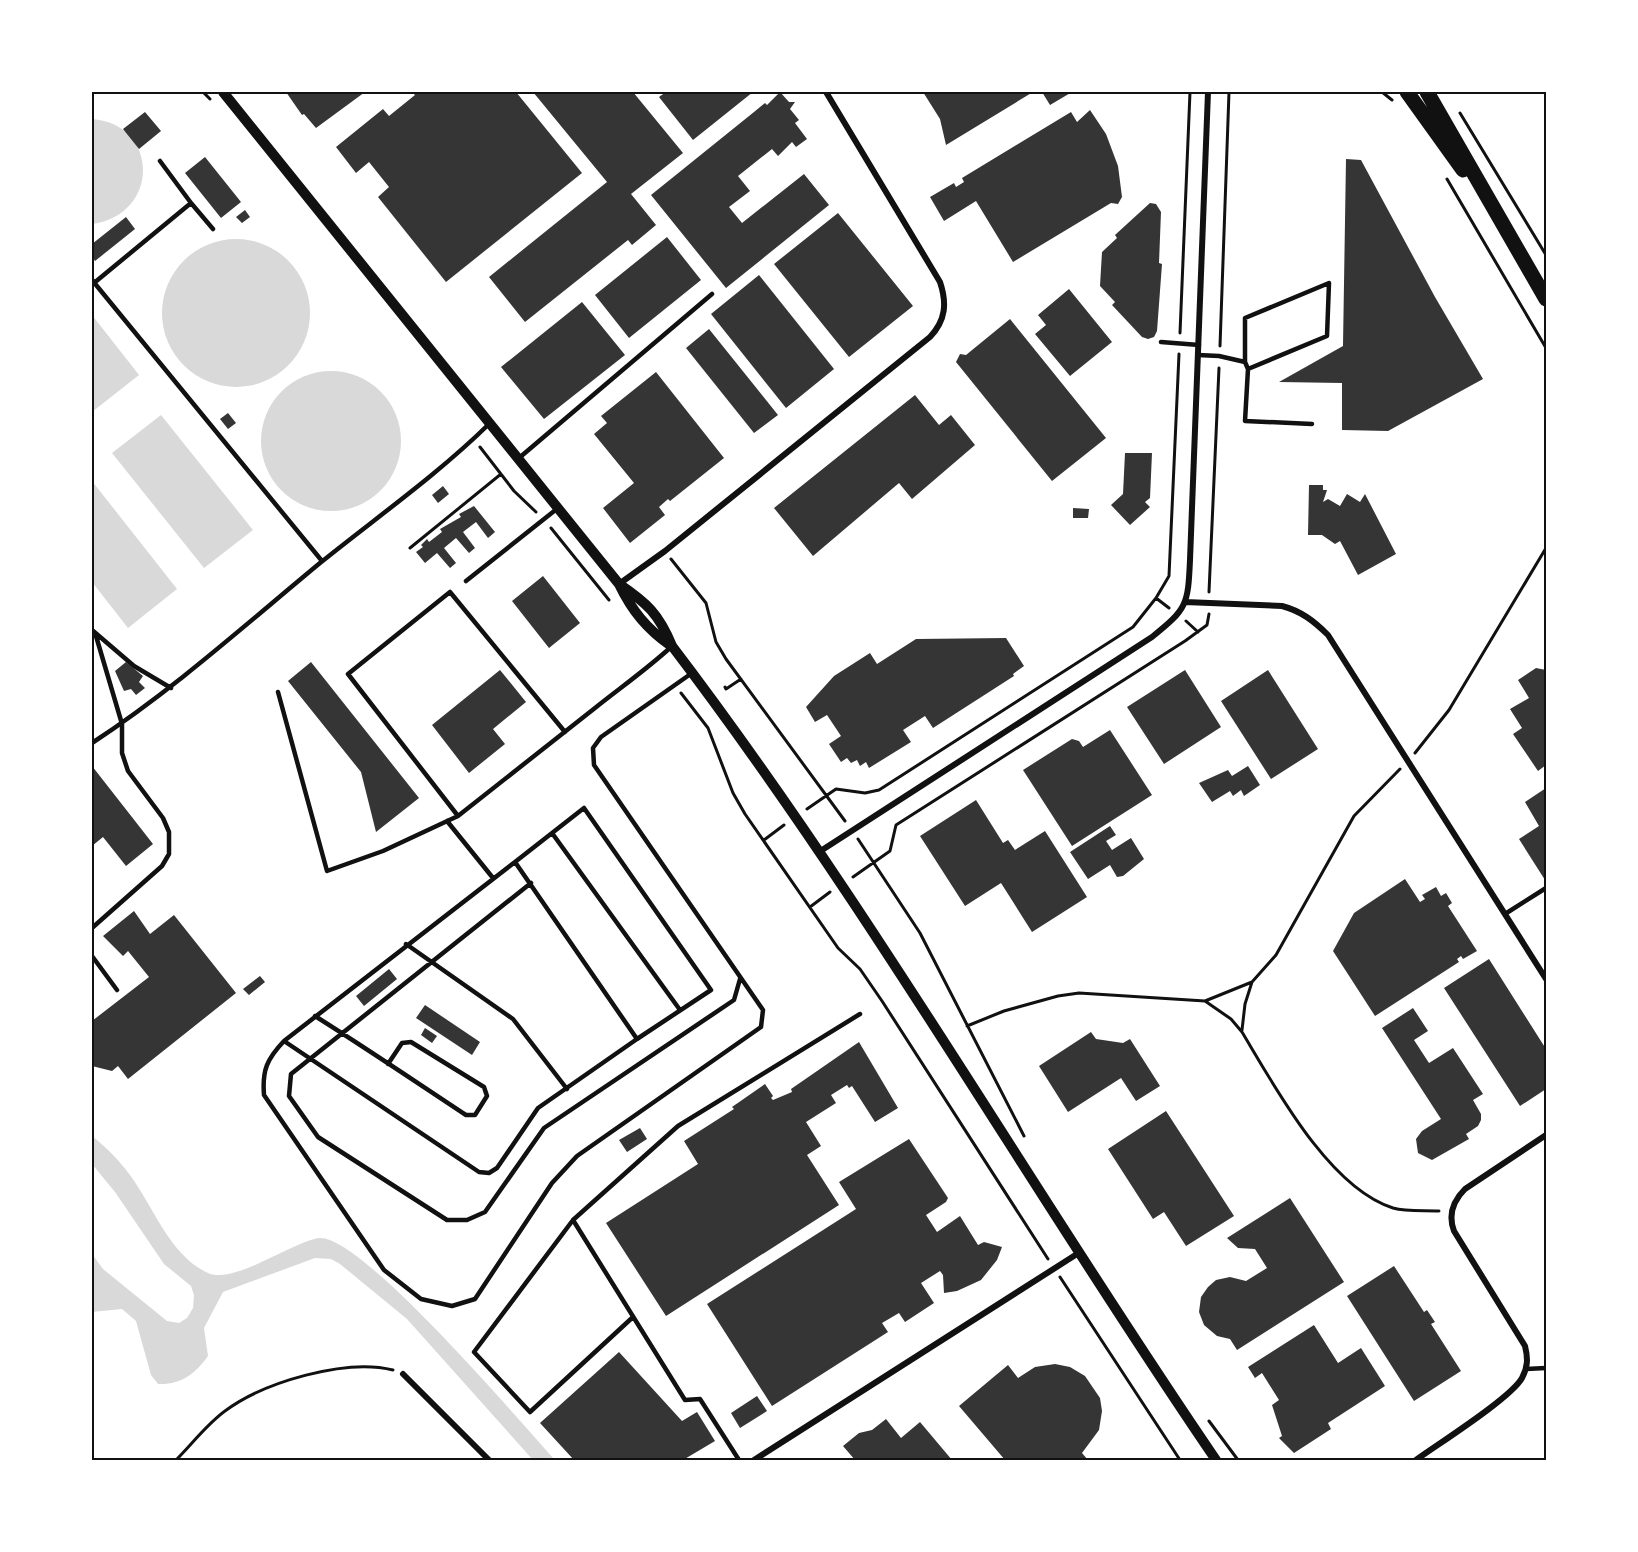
<svg xmlns="http://www.w3.org/2000/svg" width="1638" height="1552" viewBox="0 0 1638 1552" font-family="Manrope,sans-serif">
  <style>
    .water { fill: #d9d9d9 }
    .building { fill: #353535 }
    .lines { fill: none; stroke-linecap: round; stroke-linejoin: round }
    .path { stroke: #111; stroke-width: 3 }
    .service { stroke: #111; stroke-width: 4.5 }
    .minor { stroke: #111; stroke-width: 6 }
    .tertiary { stroke: #111; stroke-width: 10 }
    .primary { stroke: #111; stroke-width: 15 }
    .neatline { fill: none; stroke: #111; stroke-width: 2 }
  </style>
  <rect width="100%" height="100%" fill="#fff"/>
  <path class="water" d="M 92,119 C 160,124 160,215 92,224 Z
    M162 313a74 74 0 1 1 148 0a74 74 0 1 1-148 0Z
    M 92,315 L 139,375 L 92,412 Z
    M261 441a70 70 0 1 1 140 0a70 70 0 1 1-140 0Z
    M 161,415 L 253,530 L 204,568 L 112,453 Z
    M 92,481 L 177,589 L 128,628 L 92,582 Z
    M 92,1136 C 106,1147 119,1160 130,1175 C 153,1206 170,1256 208,1273 C 233,1285 292,1242 319,1238 C 360,1233 522,1424 555,1460 L 533,1460 L 407,1319 L 340,1264 L 331,1259 L 315,1258 L 223,1292 L 204,1328 L 208,1356 C 195,1374 181,1385 158,1384 L 151,1375 L 136,1321 L 122,1309 L 92,1312 L 92,1254 L 103,1269 L 167,1321 L 179,1323 L 187,1318 L 193,1308 L 194,1295 L 191,1286 L 164,1264 L 115,1192 L 92,1164 Z"/>
  <path class="building" d="M 286,92 L 365,92 L 316,128 L 304,114 L 302,115 Z
    M 412,92 L 516,92 L 582,173 L 446,282 L 378,197 L 389,187 L 369,162 L 356,173 L 336,147 L 383,109 L 389,116 L 415,95 Z
    M 533,92 L 633,92 L 683,153 L 631,194 L 656,225 L 632,245 L 628,240 L 525,322 L 489,277 L 607,182 Z
    M 666,92 L 753,92 L 693,140 L 659,97 Z
    M 780,92 L 789,102 L 795,102 L 790,109 L 799,120 L 795,123 L 807,139 L 796,147 L 792,142 L 778,156 L 772,149 L 738,176 L 750,191 L 729,207 L 742,223 L 804,174 L 829,205 L 726,288 L 651,195 L 754,112 L 765,103 L 767,105 Z
    M 923,92 L 1033,92 L 946,145 L 940,119 Z
    M 1042,92 L 1072,92 L 1050,105 Z
    M 1090,110 L 1106,134 L 1118,166 L 1122,197 L 1118,204 L 1111,203 L 1013,262 L 976,201 L 944,221 L 930,197 L 954,183 L 956,187 L 964,182 L 962,178 L 1071,112 L 1077,122 Z
    M 145,112 L 161,131 L 139,149 L 123,129 Z
    M 205,157 L 241,202 L 221,218 L 185,173 Z
    M 1346,159 L 1361,160 L 1435,297 L 1483,379 L 1388,431 L 1342,430 L 1342,383 L 1279,382 L 1343,346 Z
    M 1150,203 L 1156,204 L 1161,212 L 1159,263 L 1162,264 L 1157,331 L 1154,337 L 1148,339 L 1142,337 L 1112,305 L 1115,302 L 1100,286 L 1102,252 L 1117,238 L 1115,235 Z
    M 245,210 L 250,217 L 242,223 L 236,217 Z
    M 838,213 L 913,306 L 849,357 L 774,264 Z
    M 126,217 L 135,229 L 95,261 L 92,256 L 92,244 Z
    M 667,237 L 701,280 L 629,338 L 595,295 Z
    M 759,275 L 834,369 L 786,408 L 711,314 Z
    M 1069,289 L 1112,342 L 1070,376 L 1035,334 L 1046,325 L 1038,315 Z
    M 582,302 L 625,355 L 544,419 L 501,367 Z
    M 1010,319 L 1106,438 L 1052,481 L 956,362 L 960,354 L 966,355 Z
    M 709,329 L 778,415 L 754,433 L 686,348 Z
    M 656,372 L 724,458 L 670,501 L 668,499 L 659,507 L 665,515 L 630,543 L 603,508 L 634,483 L 594,434 L 607,423 L 601,416 Z
    M 915,395 L 939,425 L 951,415 L 975,445 L 912,499 L 899,483 L 813,556 L 774,508 Z
    M 228,413 L 236,423 L 228,429 L 220,419 Z
    M 1125,453 L 1152,453 L 1150,498 L 1145,502 L 1150,507 L 1130,525 L 1111,505 L 1123,494 Z
    M 1309,485 L 1323,485 L 1323,490 L 1327,490 L 1323,502 L 1328,499 L 1340,506 L 1347,494 L 1360,502 L 1365,494 L 1396,554 L 1358,575 L 1340,541 L 1335,544 L 1322,535 L 1308,535 Z
    M 443,486 L 449,494 L 438,503 L 432,495 Z
    M 474,506 L 495,532 L 488,538 L 476,522 L 463,532 L 475,548 L 469,553 L 456,538 L 444,548 L 456,563 L 450,568 L 437,553 L 425,563 L 416,552 L 423,547 L 421,545 L 427,539 L 429,542 L 442,532 L 440,529 L 461,517 L 459,514 Z
    M 1073,508 L 1089,509 L 1088,518 L 1073,518 Z
    M 543,576 L 580,623 L 549,648 L 512,601 Z
    M 1006,638 L 1024,666 L 1013,674 L 1014,676 L 933,728 L 925,716 L 903,730 L 911,742 L 869,768 L 866,762 L 860,766 L 857,760 L 851,763 L 847,758 L 841,762 L 829,744 L 841,736 L 827,715 L 815,722 L 806,707 L 834,676 L 870,653 L 877,664 L 916,639 Z
    M 126,662 L 143,676 L 139,682 L 145,688 L 136,695 L 131,689 L 124,691 L 115,671 Z
    M 311,662 L 419,798 L 376,832 L 361,772 L 288,681 Z
    M 1536,668 L 1546,670 L 1546,765 L 1538,771 L 1513,734 L 1522,728 L 1510,709 L 1529,698 L 1518,680 Z
    M 500,670 L 526,702 L 493,729 L 505,744 L 469,773 L 432,725 Z
    M 1185,670 L 1221,727 L 1164,764 L 1127,707 Z
    M 1268,670 L 1318,749 L 1271,779 L 1221,701 Z
    M 1110,730 L 1152,795 L 1072,846 L 1023,770 L 1072,739 L 1079,741 L 1083,747 Z
    M 92,766 L 153,844 L 126,866 L 103,837 L 92,846 Z
    M 1248,766 L 1260,785 L 1244,796 L 1241,790 L 1233,796 L 1230,791 L 1212,802 L 1199,783 L 1228,770 L 1232,776 Z
    M 1546,788 L 1546,879 L 1545,880 L 1519,839 L 1539,826 L 1525,802 Z
    M 976,800 L 1003,843 L 1008,840 L 1015,850 L 1045,831 L 1087,897 L 1032,932 L 1001,883 L 965,906 L 920,836 Z
    M 1110,826 L 1116,835 L 1106,841 L 1112,850 L 1131,838 L 1144,859 L 1123,876 L 1117,877 L 1110,865 L 1088,879 L 1070,852 Z
    M 1405,879 L 1420,902 L 1425,899 L 1422,895 L 1436,887 L 1441,896 L 1446,893 L 1452,903 L 1448,906 L 1477,951 L 1463,959 L 1461,956 L 1457,959 L 1459,962 L 1375,1016 L 1333,951 L 1354,913 Z
    M 134,911 L 150,934 L 174,915 L 236,993 L 128,1079 L 118,1066 L 112,1071 L 92,1066 L 92,1021 L 149,977 L 128,951 L 123,956 L 103,936 Z
    M 1489,959 L 1546,1049 L 1546,1089 L 1520,1106 L 1444,988 Z
    M 389,969 L 397,979 L 364,1006 L 356,996 Z
    M 260,976 L 265,982 L 249,995 L 243,989 Z
    M 425,1005 L 480,1042 L 472,1055 L 416,1018 Z
    M 1413,1008 L 1428,1031 L 1414,1040 L 1429,1063 L 1453,1048 L 1483,1094 L 1473,1100 L 1481,1114 L 1481,1120 L 1478,1126 L 1466,1134 L 1469,1139 L 1432,1160 L 1418,1153 L 1416,1139 L 1422,1131 L 1441,1119 L 1382,1028 Z
    M 425,1028 L 437,1036 L 432,1043 L 421,1035 Z
    M 1091,1032 L 1096,1039 L 1123,1043 L 1130,1039 L 1160,1086 L 1136,1101 L 1121,1078 L 1068,1112 L 1039,1066 Z
    M 859,1042 L 898,1108 L 875,1122 L 852,1086 L 849,1088 L 847,1085 L 831,1095 L 836,1103 L 806,1122 L 821,1146 L 807,1155 L 839,1205 L 666,1316 L 606,1223 L 698,1164 L 684,1141 L 734,1109 L 732,1107 L 765,1084 L 773,1096 L 771,1098 L 773,1100 L 792,1092 L 791,1089 Z
    M 1166,1111 L 1234,1216 L 1186,1246 L 1164,1212 L 1153,1219 L 1108,1149 Z
    M 640,1128 L 647,1139 L 627,1152 L 619,1140 Z
    M 909,1139 L 948,1198 L 946,1202 L 926,1215 L 937,1232 L 960,1216 L 978,1245 L 984,1242 L 1002,1247 L 997,1260 L 981,1280 L 957,1291 L 944,1293 L 943,1275 L 940,1271 L 921,1283 L 934,1303 L 905,1322 L 899,1313 L 882,1323 L 888,1332 L 772,1406 L 707,1304 L 856,1209 L 839,1182 Z
    M 1290,1198 L 1344,1282 L 1237,1350 L 1230,1339 L 1217,1336 L 1204,1325 L 1199,1312 L 1201,1297 L 1208,1287 L 1216,1280 L 1230,1277 L 1246,1281 L 1267,1268 L 1255,1249 L 1238,1248 L 1227,1238 Z
    M 1394,1266 L 1424,1312 L 1427,1310 L 1435,1322 L 1431,1324 L 1461,1371 L 1414,1401 L 1347,1296 Z
    M 1314,1325 L 1338,1363 L 1361,1348 L 1385,1386 L 1328,1423 L 1331,1429 L 1294,1453 L 1279,1438 L 1282,1436 L 1272,1405 L 1279,1400 L 1262,1373 L 1255,1378 L 1248,1367 Z
    M 619,1352 L 682,1421 L 697,1412 L 715,1441 L 683,1460 L 574,1460 L 540,1423 Z
    M 1055,1364 L 1070,1367 L 1085,1376 L 1100,1398 L 1102,1411 L 1099,1430 L 1082,1453 L 1088,1460 L 1005,1460 L 959,1406 L 1008,1365 L 1018,1378 L 1035,1367 Z
    M 757,1396 L 767,1411 L 740,1428 L 731,1413 Z
    M 886,1419 L 901,1438 L 920,1422 L 952,1460 L 855,1460 L 843,1446 L 859,1433 L 872,1430 Z"/>
  <g class="lines">
    <path class="path" d="M 203,92 L 210,99
      M 1382,92 L 1392,100
      M 1460,113 L 1546,255
      M 1447,179 L 1546,348
      M 1180,333 L 1190,92
      M 1220,346 L 1229,92
      M 480,447 L 514,491 L 536,512
      M 551,528 L 609,600
      M 410,548 L 501,474
      M 671,559 L 706,603 L 716,642 L 726,659 L 845,821
      M 1209,592 L 1219,368
      M 1156,598 L 1169,608
      M 1186,621 L 1198,632
      M 725,687 L 726,689 L 741,679
      M 681,693 L 708,728 L 733,793 L 745,814 L 838,948 L 860,969 L 882,1001 L 1048,1259
      M 1415,753 L 1449,710 L 1546,548
      M 807,809 L 836,789 L 865,793 L 879,790 L 1133,627 L 1156,598 L 1169,576 L 1179,354
      M 858,839 L 920,933 L 1024,1136
      M 764,840 L 784,825
      M 853,877 L 890,851 L 896,825 L 1185,641 L 1207,625 L 1209,614
      M 810,907 L 830,892
      M 1205,1001 L 1231,1019 L 1242,1032 C 1275,1087 1329,1188 1393,1208 C 1407,1212 1425,1210 1439,1211
      M 967,1026 L 1004,1011 L 1058,996 L 1079,993 L 1205,1001 L 1252,982 L 1276,955 L 1354,816 L 1400,769
      M 1242,1030 L 1245,1004 L 1252,982
      M 1060,1277 L 1180,1460
      M 1209,1421 L 1238,1460
      M 176,1460 C 192,1444 207,1424 225,1411 C 264,1382 346,1358 393,1370"/>
    <path class="service" d="M 160,161 L 191,203
      M 92,280 L 322,561
      M 94,283 L 191,203 L 213,229
      M 1161,342 L 1199,345
      M 1198,355 L 1219,356 L 1245,362 L 1248,369 L 1245,421 L 1312,424
      M 1245,362 L 1245,318 L 1329,283 L 1327,336 L 1248,369
      M 519,458 L 712,294
      M 466,581 L 558,508
      M 92,630 L 134,666 L 171,688
      M 278,692 L 327,871 L 383,851 L 458,816
      M 565,732 L 450,592 L 348,674 L 458,816 C 504,780 549,744 595,708 C 620,688 647,669 671,647
      M 92,743 C 173,690 245,625 320,563 C 377,517 437,475 489,424
      M 447,821 L 493,878
      M 552,833 L 680,1010
      M 515,862 L 584,808 L 711,990 L 637,1039
      M 531,883 L 291,1074 L 289,1096 L 318,1137 L 447,1220 L 467,1220 L 485,1212 L 544,1128 L 734,1000 L 740,979
      M 1505,914 L 1546,888
      M 92,928 L 162,866 L 169,854 L 169,832 L 163,818 L 128,771 L 122,753 L 122,724 L 96,636
      M 406,944 L 513,1019 L 567,1089
      M 92,956 L 117,990
      M 315,1016 C 366,1048 416,1082 466,1115 L 475,1115 L 487,1096 L 484,1087 L 411,1042 L 402,1043 L 388,1064
      M 284,1041 L 479,1172 L 489,1173 L 497,1168 L 538,1108 L 637,1039 L 515,862 L 284,1041 C 267,1059 262,1070 264,1095 L 384,1270 L 421,1299 L 452,1306 L 475,1299 L 552,1183 L 577,1156 L 761,1027 L 763,1010 L 594,765 L 593,748 L 601,737 L 692,673
      M 573,1220 L 474,1352 L 530,1412 L 633,1317
      M 1526,1369 L 1546,1368
      M 739,1460 L 700,1399 L 685,1400 L 573,1220 L 678,1126 L 860,1014"/>
    <path class="minor" d="M 619,584 L 665,551 L 930,337 C 946,320 947,303 940,282 L 826,92
      M 1185,602 L 1282,606 C 1301,611 1314,621 1328,635 L 1546,979
      M 819,852 L 1152,637 C 1187,609 1188,605 1190,560 L 1208,92
      M 403,1374 L 489,1460
      M 754,1460 L 1077,1254
      M 1416,1460 C 1438,1444 1511,1398 1522,1378 C 1528,1367 1528,1358 1525,1346 L 1454,1231 C 1448,1215 1453,1201 1465,1189 L 1546,1135"/>
    <path class="tertiary" d="M 223,92 L 619,584 C 632,611 647,629 671,646
      M 619,584 C 647,603 659,614 672,646 C 870,906 1032,1191 1216,1460"/>
    <path class="primary" d="M 1407,92 L 1463,170
      M 1427,92 L 1546,299"/>
  </g>
  <rect width="1638" height="1552" fill="none" stroke="#ffffff" stroke-width="186"/>
  <rect x="93" y="93" width="1452" height="1366" class="neatline"/>
</svg>
